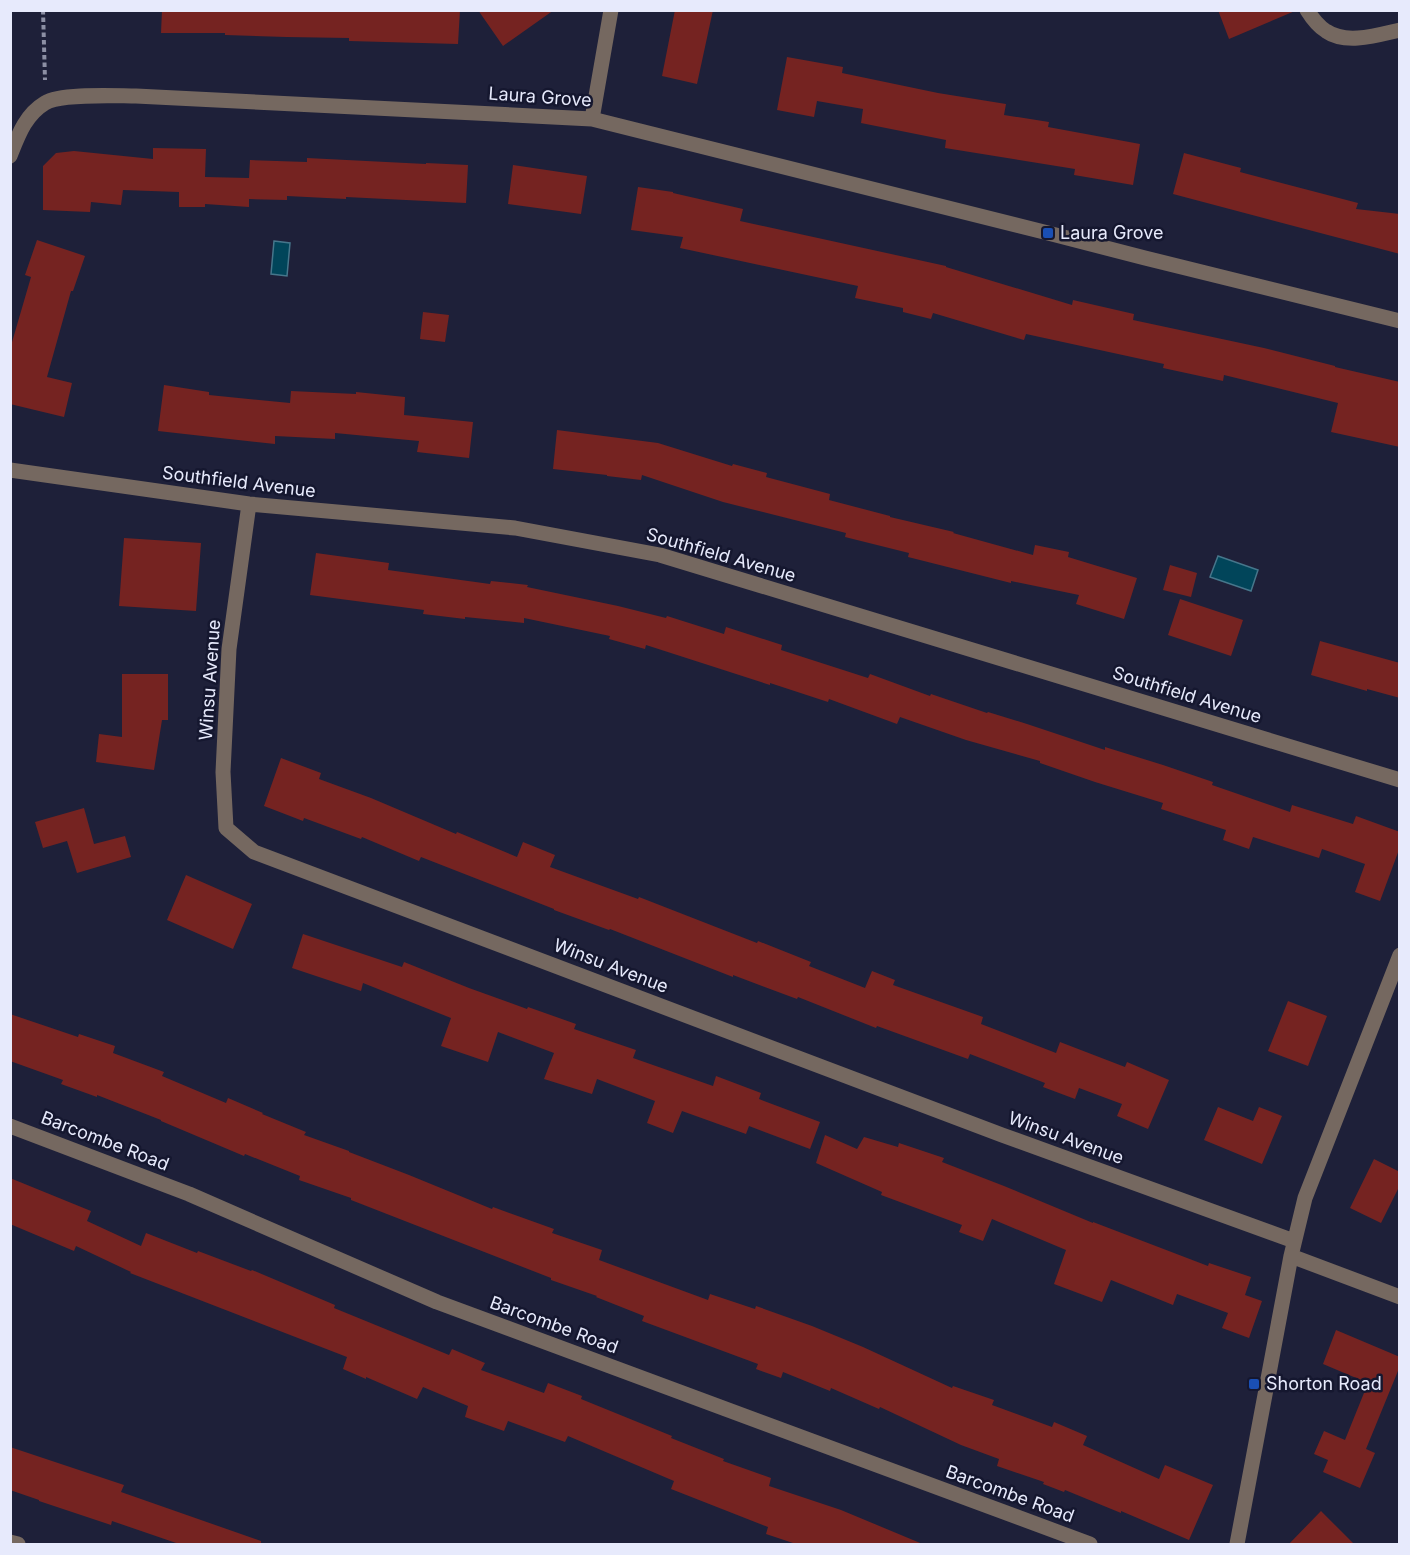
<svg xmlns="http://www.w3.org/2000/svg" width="1410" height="1555" viewBox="0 0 1410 1555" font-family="Inter,sans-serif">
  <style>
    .water { fill: #01455a; stroke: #46768b; stroke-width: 1.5 }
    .building { fill: #752321 }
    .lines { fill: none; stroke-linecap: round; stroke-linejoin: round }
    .path { stroke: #8c8fa4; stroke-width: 4; stroke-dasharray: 4.5 3; stroke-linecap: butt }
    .minor { stroke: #756860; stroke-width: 15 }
    .transit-dot { fill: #1a4fb4; stroke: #15172f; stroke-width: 2 }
    .labels { text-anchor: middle; stroke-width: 5; stroke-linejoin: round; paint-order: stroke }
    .street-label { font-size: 18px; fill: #e7eafc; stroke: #15172f }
    .poi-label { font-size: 18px; fill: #e7eafc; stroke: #15172f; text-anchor: start }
  </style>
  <rect width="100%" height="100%" fill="#1e2039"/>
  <path class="water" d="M 274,241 L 290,243 L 287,276 L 271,274 Z
    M 1218,556 L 1258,570 L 1251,591 L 1210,577 Z"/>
  <path class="building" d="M 162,10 L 460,10 L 458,44 L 349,41 L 349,38 L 286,37 L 225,35 L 225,33 L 161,33 Z
    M 478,10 L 554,10 L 503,46 Z
    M 675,10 L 713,10 L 697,84 L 662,76 Z
    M 1218,10 L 1295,10 L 1295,11 L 1229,39 Z
    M 787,57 L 843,67 L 842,73 L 938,93 L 1006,104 L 1004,115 L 1049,122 L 1048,127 L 1140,144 L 1133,185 L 1074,175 L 1075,169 L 945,148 L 946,140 L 861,123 L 863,109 L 817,101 L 814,117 L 777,110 Z
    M 153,148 L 206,149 L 205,177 L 249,178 L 250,160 L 307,162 L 307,158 L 426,164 L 426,163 L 468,165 L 466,203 L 346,197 L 346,199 L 287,196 L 287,200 L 249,199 L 249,207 L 205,204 L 205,207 L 179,207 L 179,192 L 123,190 L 121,205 L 91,202 L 90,212 L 43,210 L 43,166 L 56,153 L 74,151 L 153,159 Z
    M 1184,153 L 1241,168 L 1240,172 L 1358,203 L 1356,209 L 1400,214 L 1400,254 L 1173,194 Z
    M 513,165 L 587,176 L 581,214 L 508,204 Z
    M 638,187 L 673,192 L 673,193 L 743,209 L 740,221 L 946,266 L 946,267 L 1072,305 L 1073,300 L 1134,314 L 1133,320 L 1264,348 L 1335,366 L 1335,367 L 1400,382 L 1400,447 L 1331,432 L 1338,403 L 1224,375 L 1223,381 L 1163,368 L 1164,364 L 1026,334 L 1024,340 L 933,313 L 931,319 L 903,312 L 903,308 L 855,298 L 858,286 L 680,248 L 683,237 L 631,230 Z
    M 37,240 L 85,256 L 73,291 L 71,291 L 47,377 L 72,383 L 64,417 L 10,404 L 10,349 L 31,277 L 25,275 Z
    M 423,312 L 449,315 L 445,342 L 420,339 Z
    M 164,385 L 209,392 L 209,395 L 290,403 L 291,391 L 356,394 L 356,392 L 405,397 L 404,415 L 473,422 L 469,458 L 417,452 L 419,441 L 335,433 L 335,439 L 275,436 L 275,444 L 158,431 Z
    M 557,430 L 658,443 L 732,466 L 733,464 L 767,473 L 766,477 L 830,494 L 829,500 L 890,516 L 890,517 L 954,532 L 953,533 L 1033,555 L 1035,545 L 1069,552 L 1068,557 L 1137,578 L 1124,619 L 1076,604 L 1079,595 L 1011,581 L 1011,583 L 908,557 L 909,553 L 845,537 L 846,533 L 723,502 L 642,475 L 641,480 L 607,476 L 607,475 L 553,469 Z
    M 124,538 L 201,543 L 196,611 L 119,606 Z
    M 316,553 L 389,563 L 388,570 L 490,584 L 491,581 L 528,585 L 527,587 L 618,606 L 666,618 L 667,616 L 724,634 L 726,627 L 782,645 L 781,650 L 868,678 L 870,674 L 930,696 L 931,694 L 987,713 L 988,712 L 1027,724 L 1105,750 L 1105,747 L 1163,765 L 1213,782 L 1212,785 L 1290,812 L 1292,805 L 1353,824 L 1356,816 L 1400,832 L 1400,847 L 1380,901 L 1355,892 L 1365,864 L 1322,849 L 1319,858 L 1253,837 L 1249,849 L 1223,840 L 1226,830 L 1161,809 L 1163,803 L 1095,782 L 1040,763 L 1040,761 L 966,740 L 900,717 L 897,724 L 829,699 L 828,702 L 770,683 L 770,685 L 646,645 L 645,649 L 609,639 L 610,636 L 524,618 L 524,623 L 465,617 L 465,619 L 423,614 L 424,610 L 310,595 Z
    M 1170,565 L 1197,573 L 1191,597 L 1163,590 Z
    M 1180,599 L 1243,620 L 1231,656 L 1168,635 Z
    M 1320,641 L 1400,663 L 1400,698 L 1367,689 L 1367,691 L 1311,675 Z
    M 122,674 L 168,674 L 168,720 L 162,720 L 154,770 L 96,762 L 99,734 L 122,737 Z
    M 281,758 L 321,773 L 319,779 L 371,798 L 456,834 L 457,832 L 517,857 L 523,842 L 555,855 L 550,867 L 638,899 L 639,897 L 757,943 L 758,941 L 811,962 L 809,966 L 865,988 L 872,971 L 895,980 L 893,985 L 983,1017 L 981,1024 L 1056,1053 L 1060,1042 L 1125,1067 L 1127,1062 L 1169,1080 L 1148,1129 L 1117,1116 L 1122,1104 L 1079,1088 L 1075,1099 L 1043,1087 L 1045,1083 L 970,1054 L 968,1059 L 877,1026 L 876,1028 L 798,997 L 797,999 L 733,975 L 733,977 L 610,929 L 609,930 L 554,910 L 554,909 L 421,857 L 419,861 L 362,837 L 361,839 L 304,818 L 303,821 L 264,806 Z
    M 84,808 L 94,844 L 125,836 L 131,857 L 77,873 L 67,841 L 43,848 L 35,822 Z
    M 186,875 L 252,904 L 233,949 L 167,920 Z
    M 303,934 L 402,967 L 404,962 L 469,988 L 527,1009 L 528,1007 L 576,1024 L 574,1029 L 636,1050 L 633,1058 L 713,1086 L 716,1076 L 761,1093 L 759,1099 L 820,1122 L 810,1149 L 749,1126 L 746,1134 L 682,1111 L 673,1133 L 647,1123 L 655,1101 L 597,1079 L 592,1094 L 544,1079 L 554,1053 L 498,1032 L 488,1062 L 441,1046 L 451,1018 L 363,983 L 361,991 L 292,968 Z
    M 1288,1001 L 1327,1016 L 1308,1066 L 1268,1051 Z
    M 10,1014 L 78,1037 L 79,1034 L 115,1046 L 113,1053 L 164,1072 L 162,1076 L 226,1103 L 228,1098 L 263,1113 L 262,1114 L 306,1132 L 304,1135 L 349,1151 L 349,1152 L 409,1175 L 492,1209 L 493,1207 L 554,1229 L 552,1233 L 602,1250 L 599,1260 L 708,1300 L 710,1294 L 755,1309 L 756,1306 L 812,1326 L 863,1347 L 952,1388 L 953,1386 L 994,1400 L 992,1405 L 1052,1427 L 1054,1422 L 1087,1436 L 1083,1445 L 1159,1479 L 1165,1465 L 1213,1485 L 1189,1540 L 1121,1511 L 1121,1513 L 1065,1490 L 1064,1492 L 1043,1484 L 1044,1482 L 997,1466 L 999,1459 L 961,1445 L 880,1407 L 879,1409 L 831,1388 L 830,1391 L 783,1372 L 781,1378 L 756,1369 L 758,1364 L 642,1321 L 644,1316 L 596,1297 L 597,1296 L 551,1280 L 551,1278 L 351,1200 L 351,1198 L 299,1180 L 300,1176 L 245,1154 L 244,1156 L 161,1121 L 161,1120 L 97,1095 L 97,1097 L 61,1084 L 63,1080 L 10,1061 Z
    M 1218,1107 L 1253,1121 L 1259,1107 L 1282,1116 L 1262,1164 L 1204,1140 Z
    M 825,1135 L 857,1149 L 864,1137 L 898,1147 L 899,1143 L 944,1158 L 942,1162 L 1004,1186 L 1093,1223 L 1093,1222 L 1208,1266 L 1209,1263 L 1251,1277 L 1245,1295 L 1262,1301 L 1249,1338 L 1222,1328 L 1228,1313 L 1177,1294 L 1173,1305 L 1111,1280 L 1102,1302 L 1054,1284 L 1066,1250 L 992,1219 L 983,1241 L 959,1232 L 962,1225 L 881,1195 L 882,1192 L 816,1163 Z
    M 1374,1159 L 1400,1172 L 1400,1185 L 1381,1223 L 1350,1208 Z
    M 10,1178 L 91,1211 L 87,1221 L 141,1246 L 146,1233 L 197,1253 L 198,1251 L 251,1271 L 252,1270 L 335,1305 L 334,1308 L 449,1355 L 452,1349 L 485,1363 L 481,1370 L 544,1393 L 548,1383 L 582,1396 L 581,1399 L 672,1436 L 671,1438 L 724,1459 L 723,1461 L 771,1478 L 769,1486 L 841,1510 L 925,1545 L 799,1545 L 766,1534 L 768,1527 L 671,1489 L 674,1481 L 568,1436 L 565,1442 L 508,1421 L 504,1431 L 465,1417 L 468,1406 L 423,1387 L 417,1399 L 366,1377 L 366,1379 L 343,1369 L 347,1357 L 130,1273 L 131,1272 L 76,1246 L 74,1251 L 10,1224 Z
    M 1336,1330 L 1400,1357 L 1400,1366 L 1366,1449 L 1375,1453 L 1360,1488 L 1323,1472 L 1328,1460 L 1314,1454 L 1324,1431 L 1345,1440 L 1368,1383 L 1323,1364 Z
    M 10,1447 L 124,1485 L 121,1492 L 261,1541 L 261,1545 L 182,1545 L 112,1521 L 111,1525 L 39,1501 L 39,1500 L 10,1490 Z
    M 1321,1511 L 1355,1545 L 1288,1545 Z"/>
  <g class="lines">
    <path class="path" d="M 43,10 L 45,80"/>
    <path class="minor" d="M 1307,10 C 1312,18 1318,26 1326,31 C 1346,45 1378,35 1400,30
      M 592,119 L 611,10
      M 10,156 C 18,136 25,115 45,103 C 61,93 116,96 136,96 L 592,119 L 1048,233 L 1145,258 L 1400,321
      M 10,470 L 249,504 L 515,528 L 660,555 L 1400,780
      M 249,504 L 229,649 L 223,772 L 226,828 L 254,852 L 1002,1135 L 1294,1241
      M 10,1126 L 189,1194 L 437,1302 L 1090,1544
      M 1291,1256 L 1400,1297
      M 10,1542 L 18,1544
      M 1237,1544 L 1291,1256 L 1305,1198 L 1400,955"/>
  </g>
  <g class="transit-dot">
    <rect x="1042" y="227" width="12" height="12" rx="3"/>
    <rect x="1248" y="1378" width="12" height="12" rx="3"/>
  </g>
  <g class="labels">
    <g class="street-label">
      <text transform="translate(540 97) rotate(4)" y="6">Laura Grove</text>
      <text transform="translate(239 482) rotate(7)" y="6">Southfield Avenue</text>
      <text transform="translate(721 555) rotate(16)" y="6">Southfield Avenue</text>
      <text transform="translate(210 680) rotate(-86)" y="6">Winsu Avenue</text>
      <text transform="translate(1187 695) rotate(17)" y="6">Southfield Avenue</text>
      <text transform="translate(611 966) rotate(21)" y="6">Winsu Avenue</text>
      <text transform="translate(1066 1138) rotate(20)" y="6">Winsu Avenue</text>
      <text transform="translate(105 1141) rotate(21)" y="6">Barcombe Road</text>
      <text transform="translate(554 1325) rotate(20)" y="6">Barcombe Road</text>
      <text transform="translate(1010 1494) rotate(20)" y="6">Barcombe Road</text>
    </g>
    <g class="poi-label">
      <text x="1060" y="239">Laura Grove</text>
      <text x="1266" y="1390">Shorton Road</text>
    </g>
  </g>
  <rect width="1410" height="1555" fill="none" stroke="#e7eafc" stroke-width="24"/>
</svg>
